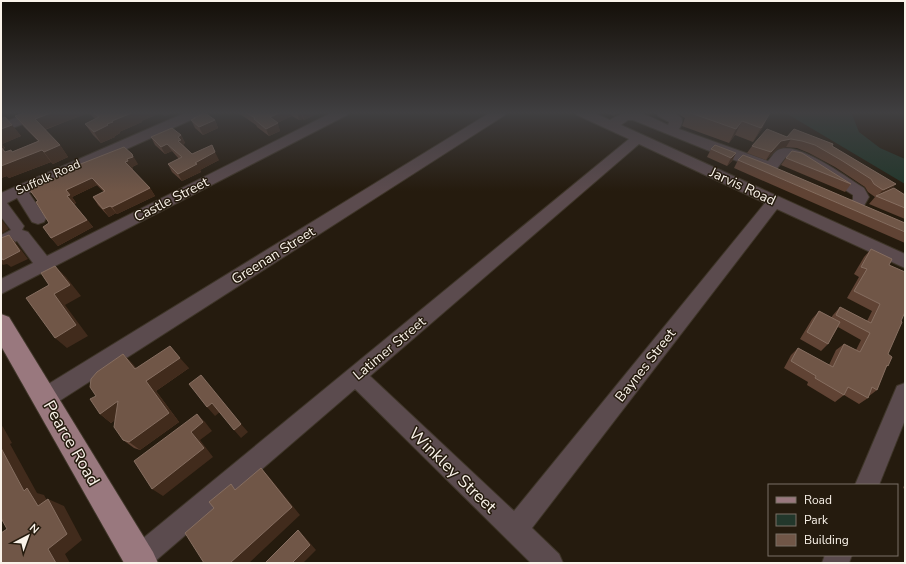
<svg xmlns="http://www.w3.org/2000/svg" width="906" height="564" viewBox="0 0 906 564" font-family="'Nunito Sans',sans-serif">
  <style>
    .green { fill: #22372b }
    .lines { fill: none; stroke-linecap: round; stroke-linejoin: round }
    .minor-casing { stroke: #3e3528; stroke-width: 2 }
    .major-casing { stroke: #3e3528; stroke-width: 2 }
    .minor { fill: #5b4b4e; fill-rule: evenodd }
    .major { fill: #99787e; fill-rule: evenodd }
    .wall { fill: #604334 }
    .shaded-wall { fill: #412b1c }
    .building { fill: #705647; stroke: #866e60 }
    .labels { text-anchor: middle; stroke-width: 3; stroke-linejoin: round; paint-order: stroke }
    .far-street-label { font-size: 12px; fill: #f9f2e9; stroke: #251b0e }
    .street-label { font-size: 14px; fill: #f9f2e9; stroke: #251b0e }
    .near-street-label { font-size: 17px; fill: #f9f2e9; stroke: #251b0e }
  </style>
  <rect width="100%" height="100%" fill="#251b0e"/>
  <path class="green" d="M 784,112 L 851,112 L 859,132 L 880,148 L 905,159 L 905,184 Z"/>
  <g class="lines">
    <g class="minor-casing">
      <path id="minor" d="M 32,112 L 49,112 L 48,115 L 1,132 L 1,123 Z
        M 187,112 L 203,112 L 202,115 L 29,193 L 46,218 L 44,222 L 38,224 L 32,222 L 17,198 L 7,203 L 24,226 L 22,230 L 28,232 L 47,256 L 333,112 L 348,112 L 347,115 L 1,294 L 1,279 L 33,263 L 17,241 L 1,248 L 1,235 L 11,230 L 1,217 L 1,193 Z
        M 491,112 L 506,112 L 505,115 L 53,405 L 45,408 L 37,405 L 34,398 L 37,391 Z
        M 576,112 L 592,112 L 610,120 C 633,105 645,115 668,125 L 669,122 L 658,116 L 657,113 L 657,112 C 669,112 690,113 679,129 L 768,161 C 771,158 774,152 778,150 C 797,140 847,178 864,188 L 869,197 L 862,209 L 856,210 L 850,209 L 848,205 L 853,199 L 853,195 L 792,157 L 786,157 L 775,171 L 770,173 L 707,150 L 633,120 L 628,120 L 621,125 L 905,254 L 905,268 L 777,209 L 532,528 L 559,554 L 563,563 L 531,563 L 355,389 L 153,563 L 128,563 L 126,558 L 130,549 L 629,139 L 577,115 ZM 639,144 L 765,203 L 514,511 L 370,376 Z
        M 905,383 L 905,420 L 879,485 L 855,485 L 897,386 Z
        M 825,555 L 852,555 L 849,563 L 822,563 Z"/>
    </g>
    <g class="major-casing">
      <path id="major" d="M 1,314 L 9,317 L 153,552 L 158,563 L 124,563 L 1,346 Z"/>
    </g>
    <use href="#minor" class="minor"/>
    <use href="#major" class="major"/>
  </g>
  <path class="wall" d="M 1,112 L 21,136 L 2,144 L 5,148 L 3,149 L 5,152 L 12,152 L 38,141 L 24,127 L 15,116 L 27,112 L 174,112 L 165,116 L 161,113 L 141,121 L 142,122 L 119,132 L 120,133 L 115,136 L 115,137 L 101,143 L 93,135 L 85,124 L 95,119 L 89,113 L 67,121 L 45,130 L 60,145 L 68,157 L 53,164 L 51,162 L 9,178 L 7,176 L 1,178 Z
    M 237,112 L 321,112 L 304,120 L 303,119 L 299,120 L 292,116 L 277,123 L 280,131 L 269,136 L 257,127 L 256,125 Z
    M 606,112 L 620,112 L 614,116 Z
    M 651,112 L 656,112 L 656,114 Z
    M 666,112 L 767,112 L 763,127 L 753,142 L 735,135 L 729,143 L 682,126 L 685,118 L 677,113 Z
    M 194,118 L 215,120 L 218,128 L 203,135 L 195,128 L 191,120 L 194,119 Z
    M 181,135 L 185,143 L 183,144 L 185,147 L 192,154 L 219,160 L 200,170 L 201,172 L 182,181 L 172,172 L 168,164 L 179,159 L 172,151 L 165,154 L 155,145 L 151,137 Z
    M 787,137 L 832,146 L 892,189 L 905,195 L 905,219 L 869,204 L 875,197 L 868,192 L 865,187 L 835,167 L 809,153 L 797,148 L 786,147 L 777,149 L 766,160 L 747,153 L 752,146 Z
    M 711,149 L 736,153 L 732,161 L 727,166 L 707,157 Z
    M 786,158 L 851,184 L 845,192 L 781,165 Z
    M 738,160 L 905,232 L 905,243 L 734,168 Z
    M 138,164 L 132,167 L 133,169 L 132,169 L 150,188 L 155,196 L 117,214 L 116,213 L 109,217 L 98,205 L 93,197 L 104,192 L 97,185 L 72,197 L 76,203 L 74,204 L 93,227 L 58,246 L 51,238 L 49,223 L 38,201 L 80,168 L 78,165 Z
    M 871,249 L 889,265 L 901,321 L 888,354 L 888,366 L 886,367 L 877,390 L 869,396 L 868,398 L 859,404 L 844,395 L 835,402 L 807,385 L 808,382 L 784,368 L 791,355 L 798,348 L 829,365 L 836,350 L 844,344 L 856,350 L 861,340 L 838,327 L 828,344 L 821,351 L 800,339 L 812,319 L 819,311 L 831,318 L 833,315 L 840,307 L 867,321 L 872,311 L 847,298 L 859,277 L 854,274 L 864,257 Z
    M 123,354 L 136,368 L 189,368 L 156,391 L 179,422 L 140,450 L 134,448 L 123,440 L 115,420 L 111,423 L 100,414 L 96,396 Z
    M 905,483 L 905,489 L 903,488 Z"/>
  <path class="shaded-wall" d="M 1,112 L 7,119 L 1,122 Z
    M 53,112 L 88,112 L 89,113 L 67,121 L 43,130 L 35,119 Z
    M 134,112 L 160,112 L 161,113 L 141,121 L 142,122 L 119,132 L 120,133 L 115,136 L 115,137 L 101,143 L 94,132 L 107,124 L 112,121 Z
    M 163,112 L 174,112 L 165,116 Z
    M 282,112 L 291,112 L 292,116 L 273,125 L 270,117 Z
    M 299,112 L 301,112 L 303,119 L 299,120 L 297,113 Z
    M 302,112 L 321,112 L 304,120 Z
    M 616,112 L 620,112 L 614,116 Z
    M 770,113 L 763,127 L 753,142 L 761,128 Z
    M 215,120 L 218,128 L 203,135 L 199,127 Z
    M 742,121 L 735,135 L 729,143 L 736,129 Z
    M 278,123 L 280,131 L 269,136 L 266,129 Z
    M 12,125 L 21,136 L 2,144 L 5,148 L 3,149 L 13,161 L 42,150 L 51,162 L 9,178 L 7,176 L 1,178 L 1,129 Z
    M 181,135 L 185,143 L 183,144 L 185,147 L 178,141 L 178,137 Z
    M 791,139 L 786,147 L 777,149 L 766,160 L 771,152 L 781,141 Z
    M 167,144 L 172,151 L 165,154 L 161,147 Z
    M 60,145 L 68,157 L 53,164 L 44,152 Z
    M 215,152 L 219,160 L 200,170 L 201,172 L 182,181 L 178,174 L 195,163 Z
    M 736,153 L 732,161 L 727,166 L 731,158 Z
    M 132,154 L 138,164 L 132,167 L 133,169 L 130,170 L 125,162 L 127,159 Z
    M 92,178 L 97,185 L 72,197 L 76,203 L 74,204 L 67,196 L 66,190 Z
    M 896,184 L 889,192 L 877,196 L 883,190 Z
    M 150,188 L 155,196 L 117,214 L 112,207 Z
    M 110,206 L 116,213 L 109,217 L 103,209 Z
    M 1,219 L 9,229 L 1,234 Z
    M 87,220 L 93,227 L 58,246 L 51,238 Z
    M 9,235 L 16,243 L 28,259 L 11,267 L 7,264 L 3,265 L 1,263 L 1,257 Z
    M 55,266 L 66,277 L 81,296 L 65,305 L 88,336 L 67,348 L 55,338 L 54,294 Z
    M 123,354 L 133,364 L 145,379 L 135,369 Z
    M 180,358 L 189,368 L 156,391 L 179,422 L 140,450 L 129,442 L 146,381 Z
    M 118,401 L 129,410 L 111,423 L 100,414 Z
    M 212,403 L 220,412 L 215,416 L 207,407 Z
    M 197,414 L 205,422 L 212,431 L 200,440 L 213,457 L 163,496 L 152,489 L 191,432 Z
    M 241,424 L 248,432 L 241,438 L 234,430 Z
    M 1,425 L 3,427 L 12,443 L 10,444 L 37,493 L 44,495 L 54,513 L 38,506 L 24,491 L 1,448 Z
    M 261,468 L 270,478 L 300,515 L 249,563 L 230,563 Z
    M 48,499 L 64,506 L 82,540 L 65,554 L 70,563 L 56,563 L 48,549 Z
    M 298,530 L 304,536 L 316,550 L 303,563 L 292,563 Z"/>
  <path class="building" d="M 27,112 L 53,112 L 35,119 L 60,145 L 44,152 L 42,150 L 1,166 L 1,147 L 5,152 L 11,150 L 12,152 L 39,141 L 15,116 Z
    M 92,112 L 134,112 L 112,121 L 113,122 L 107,124 L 108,125 L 94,132 L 85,124 L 99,117 Z
    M 245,112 L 282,112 L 270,117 L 278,123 L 266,129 L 254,119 L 255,118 Z
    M 688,112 L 767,112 L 770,113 L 761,128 L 742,121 L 736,129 Z
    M 205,113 L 215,120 L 199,127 L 191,120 L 195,118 L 194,118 Z
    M 5,117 L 12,125 L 1,129 L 1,119 Z
    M 172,128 L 181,135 L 178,137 L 181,140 L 178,141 L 192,154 L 212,145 L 215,152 L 195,163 L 197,164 L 178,174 L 168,164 L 182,157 L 167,144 L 161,147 L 151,137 Z
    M 767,129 L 787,137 L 794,129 L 833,144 L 832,146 L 896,184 L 883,190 L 874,184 L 871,179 L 841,160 L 815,145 L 802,141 L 791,139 L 781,141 L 771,152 L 752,146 Z
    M 715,145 L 736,153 L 731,158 L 711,149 Z
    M 124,147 L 132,154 L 133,157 L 127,159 L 128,161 L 125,162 L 150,188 L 112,207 L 110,206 L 103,209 L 93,197 L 105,191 L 92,178 L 66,190 L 70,195 L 67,196 L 87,220 L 51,238 L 43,227 L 49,223 L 36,202 L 38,201 L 29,189 L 80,168 L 78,165 Z
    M 792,151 L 802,153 L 851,184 L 786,158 Z
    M 743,155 L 769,165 L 905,223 L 905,232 L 738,160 Z
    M 894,188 L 905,195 L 905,208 L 876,196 Z
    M 9,235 L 20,251 L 3,260 L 1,257 L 1,238 Z
    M 871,249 L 892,259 L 889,265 L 905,272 L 905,312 L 901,321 L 902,322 L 888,354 L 892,357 L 888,366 L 887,365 L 877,390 L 872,387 L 868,398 L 848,387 L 844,395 L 815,378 L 816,376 L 791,361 L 798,348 L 833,367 L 844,344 L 860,352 L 870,333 L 836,315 L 840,307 L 871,323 L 880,304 L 854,291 L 867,269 L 861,267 Z
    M 55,266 L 70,285 L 54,294 L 76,325 L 55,338 L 26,298 L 49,285 L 41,273 Z
    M 819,311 L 840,322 L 828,344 L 807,332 Z
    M 170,346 L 180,358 L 146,381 L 169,413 L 129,442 L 123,440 L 114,427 L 118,401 L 100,414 L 90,399 L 96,396 L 90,387 L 91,379 L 97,372 L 123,354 L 135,369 Z
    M 201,375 L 241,424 L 234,430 L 212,403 L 207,407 L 189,384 Z
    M 197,414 L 203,422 L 191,432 L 204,448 L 152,489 L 134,461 Z
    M 1,448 L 24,491 L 27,488 L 38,506 L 48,499 L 67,534 L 48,549 L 56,563 L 1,563 L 1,533 L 7,529 L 1,518 Z
    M 261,468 L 292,507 L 230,563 L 204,563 L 185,533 L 214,508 L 209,502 L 231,484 L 235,490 Z
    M 298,530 L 310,545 L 292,563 L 265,563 Z"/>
  <linearGradient id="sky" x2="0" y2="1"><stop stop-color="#140f08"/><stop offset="0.59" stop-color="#403f41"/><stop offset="1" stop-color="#403f41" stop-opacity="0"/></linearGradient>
  <rect width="906" height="191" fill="url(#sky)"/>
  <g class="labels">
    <g class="far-street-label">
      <text transform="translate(48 177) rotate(-24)" y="4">Suffolk Road</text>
    </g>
    <g class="street-label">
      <text transform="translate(743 186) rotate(25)" y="5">Jarvis Road</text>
      <text transform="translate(171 199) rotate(-27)" y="5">Castle Street</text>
      <text transform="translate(273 255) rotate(-32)" y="5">Greenan Street</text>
      <text transform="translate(389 348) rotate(-40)" y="5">Latimer Street</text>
      <text transform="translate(645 365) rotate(-52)" y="5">Baynes Street</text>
    </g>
    <g class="near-street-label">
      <text transform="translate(72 443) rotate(60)" y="6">Pearce Road</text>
      <text transform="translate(453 470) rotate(44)" y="6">Winkley Street</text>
    </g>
  </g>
  <rect width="906" height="564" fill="none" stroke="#f9f2e9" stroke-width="4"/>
  <rect x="768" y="484" width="130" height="72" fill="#251b0e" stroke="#7a7166"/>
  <rect x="776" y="497" width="20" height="6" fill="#99787e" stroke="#7a7166"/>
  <text x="804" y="504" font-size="12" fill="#f9f2e9">Road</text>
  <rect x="776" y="514" width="20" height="12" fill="#22372b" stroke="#7a7166"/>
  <text x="804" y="524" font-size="12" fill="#f9f2e9">Park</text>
  <rect x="776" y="534" width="20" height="12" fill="#705647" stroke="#7a7166"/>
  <text x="804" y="544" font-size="12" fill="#f9f2e9">Building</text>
  <g transform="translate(28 536) rotate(41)" stroke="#251b0e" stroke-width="3" paint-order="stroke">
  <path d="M0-3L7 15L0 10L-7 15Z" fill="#f9f2e9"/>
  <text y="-6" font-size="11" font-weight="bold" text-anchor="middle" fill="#f9f2e9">N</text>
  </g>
</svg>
